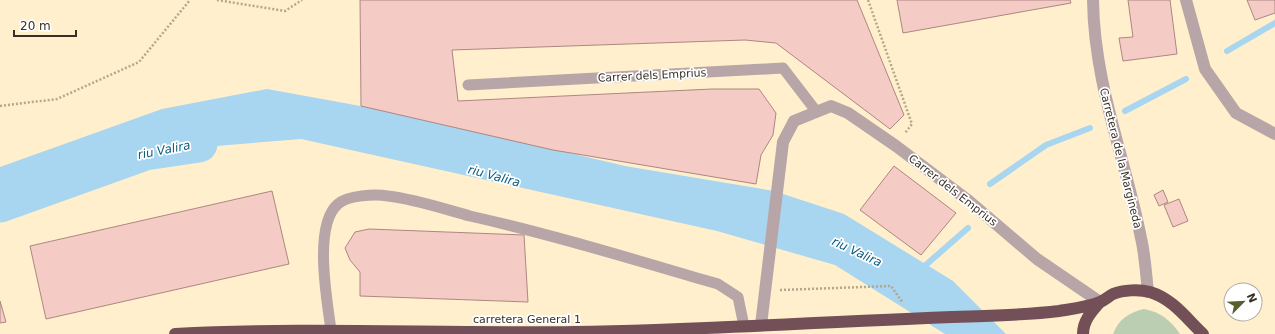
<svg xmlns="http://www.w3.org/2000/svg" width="1275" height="334" viewBox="0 0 1275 334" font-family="'DejaVu Sans',sans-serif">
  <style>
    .green { fill: #bcceb1 }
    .water { fill: #a8d5ef }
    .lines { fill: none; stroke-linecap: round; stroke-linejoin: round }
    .stream { stroke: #a8d5ef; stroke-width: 6 }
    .river { stroke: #a8d5ef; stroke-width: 37 }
    .building { fill: #f5cbc5; stroke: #ad8681 }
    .path { stroke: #b3a78c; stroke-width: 2.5; stroke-dasharray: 2 2; stroke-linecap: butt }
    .lane { stroke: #b7a5a8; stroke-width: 11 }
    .street { stroke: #b7a5a8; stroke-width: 12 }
    .highway { stroke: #735057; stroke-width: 12 }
    .labels { text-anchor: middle; stroke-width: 3.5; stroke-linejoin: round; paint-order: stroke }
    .street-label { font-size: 11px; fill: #373023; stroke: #fff }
    .water-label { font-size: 12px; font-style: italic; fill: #0a5b7e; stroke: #fff }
  </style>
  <rect width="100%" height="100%" fill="#ffefcc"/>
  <path class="green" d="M 1144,309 C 1161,312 1171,321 1180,334 L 1113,334 C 1119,319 1128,313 1144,309 Z"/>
  <path class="water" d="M 267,89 L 399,113 L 625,166 L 774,191 L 844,214 L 953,281 L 1006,334 L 945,334 L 835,265 L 717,231 L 301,139 L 141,152 L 0,206 L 0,167 L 162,109 Z"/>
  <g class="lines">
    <path class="stream" d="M 1227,51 L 1275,23
      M 1125,111 L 1186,79
      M 990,184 L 1046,145 L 1090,128
      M 920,270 L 968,228"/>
    <path class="river" d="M 0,204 L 145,152 L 199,144"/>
  </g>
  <path class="building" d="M 360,0 L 857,0 L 904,115 L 890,129 L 776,43 L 745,40 L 452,50 L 458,101 L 712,89 L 759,89 L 776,113 L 773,135 L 761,155 L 756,184 L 553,150 L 361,106 Z
    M 897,0 L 1070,0 L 1071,3 L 903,33 Z
    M 1128,0 L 1170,0 L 1177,54 L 1123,61 L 1119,38 L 1133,37 Z
    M 1247,0 L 1275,0 L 1275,13 L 1255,20 Z
    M 894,166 L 956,213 L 921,255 L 860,210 Z
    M 1163,190 L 1168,202 L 1159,206 L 1154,195 Z
    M 272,191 L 289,264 L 46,319 L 30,246 Z
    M 1179,199 L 1188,221 L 1173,227 L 1164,205 Z
    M 369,229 L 524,235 L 528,302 L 360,296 L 360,272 L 350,260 L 345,248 L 355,232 Z
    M 0,301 L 6,322 L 0,323 Z"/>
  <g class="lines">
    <path class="path" d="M 217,0 L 285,11 L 302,0
      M 868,0 L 912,124 L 905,133
      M 0,106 L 57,99 L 139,62 L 190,0
      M 780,290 L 891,286 L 903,303"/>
    <path class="lane" d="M 468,85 L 783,68 L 816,111
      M 331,330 C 327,300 313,225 338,204 C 348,195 375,194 388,196 C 415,199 444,209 470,216 C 554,235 635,260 718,284 L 738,297 L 744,326"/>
    <path class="street" d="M 1093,0 C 1094,84 1125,157 1141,238 C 1145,255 1146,274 1148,292
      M 1186,0 L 1205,69 L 1236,113 L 1275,134
      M 761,325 L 783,142 L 794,121 L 831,106 L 848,113 L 896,146 L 969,201 L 1037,259 L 1100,302"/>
    <path class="highway" d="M 175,334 C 309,327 442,334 575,332 C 712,330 848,320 985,316 C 1010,315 1035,314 1059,311 C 1071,309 1088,307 1100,302 C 1105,300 1109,296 1113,294 C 1123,290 1139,289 1150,292 C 1173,299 1186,318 1203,334
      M 1083,334 C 1083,321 1091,312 1100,302"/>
  </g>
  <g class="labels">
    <g class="street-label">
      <text transform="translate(652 75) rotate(-3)" y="4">Carrer dels Emprius</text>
      <text transform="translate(1121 158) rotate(76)" y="4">Carretera de la Margineda</text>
      <text transform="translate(953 190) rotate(38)" y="4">Carrer dels Emprius</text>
      <text x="527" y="323">carretera General 1</text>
    </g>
    <g class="water-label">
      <text transform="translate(164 150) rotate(-11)" y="4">riu Valira</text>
      <text transform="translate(494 176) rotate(15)" y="4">riu Valira</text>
      <text transform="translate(857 252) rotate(25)" y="4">riu Valira</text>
    </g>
  </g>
  <g transform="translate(1243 302) rotate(66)"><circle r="19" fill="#ffffff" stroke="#afaca7"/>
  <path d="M0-3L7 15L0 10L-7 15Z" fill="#595f2d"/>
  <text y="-6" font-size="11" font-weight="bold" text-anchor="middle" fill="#373023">N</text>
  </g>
  <path d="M14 30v6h62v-6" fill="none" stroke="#373023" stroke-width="2"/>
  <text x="20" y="30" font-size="12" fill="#373023" stroke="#ffffff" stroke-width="3" paint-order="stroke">20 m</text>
</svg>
